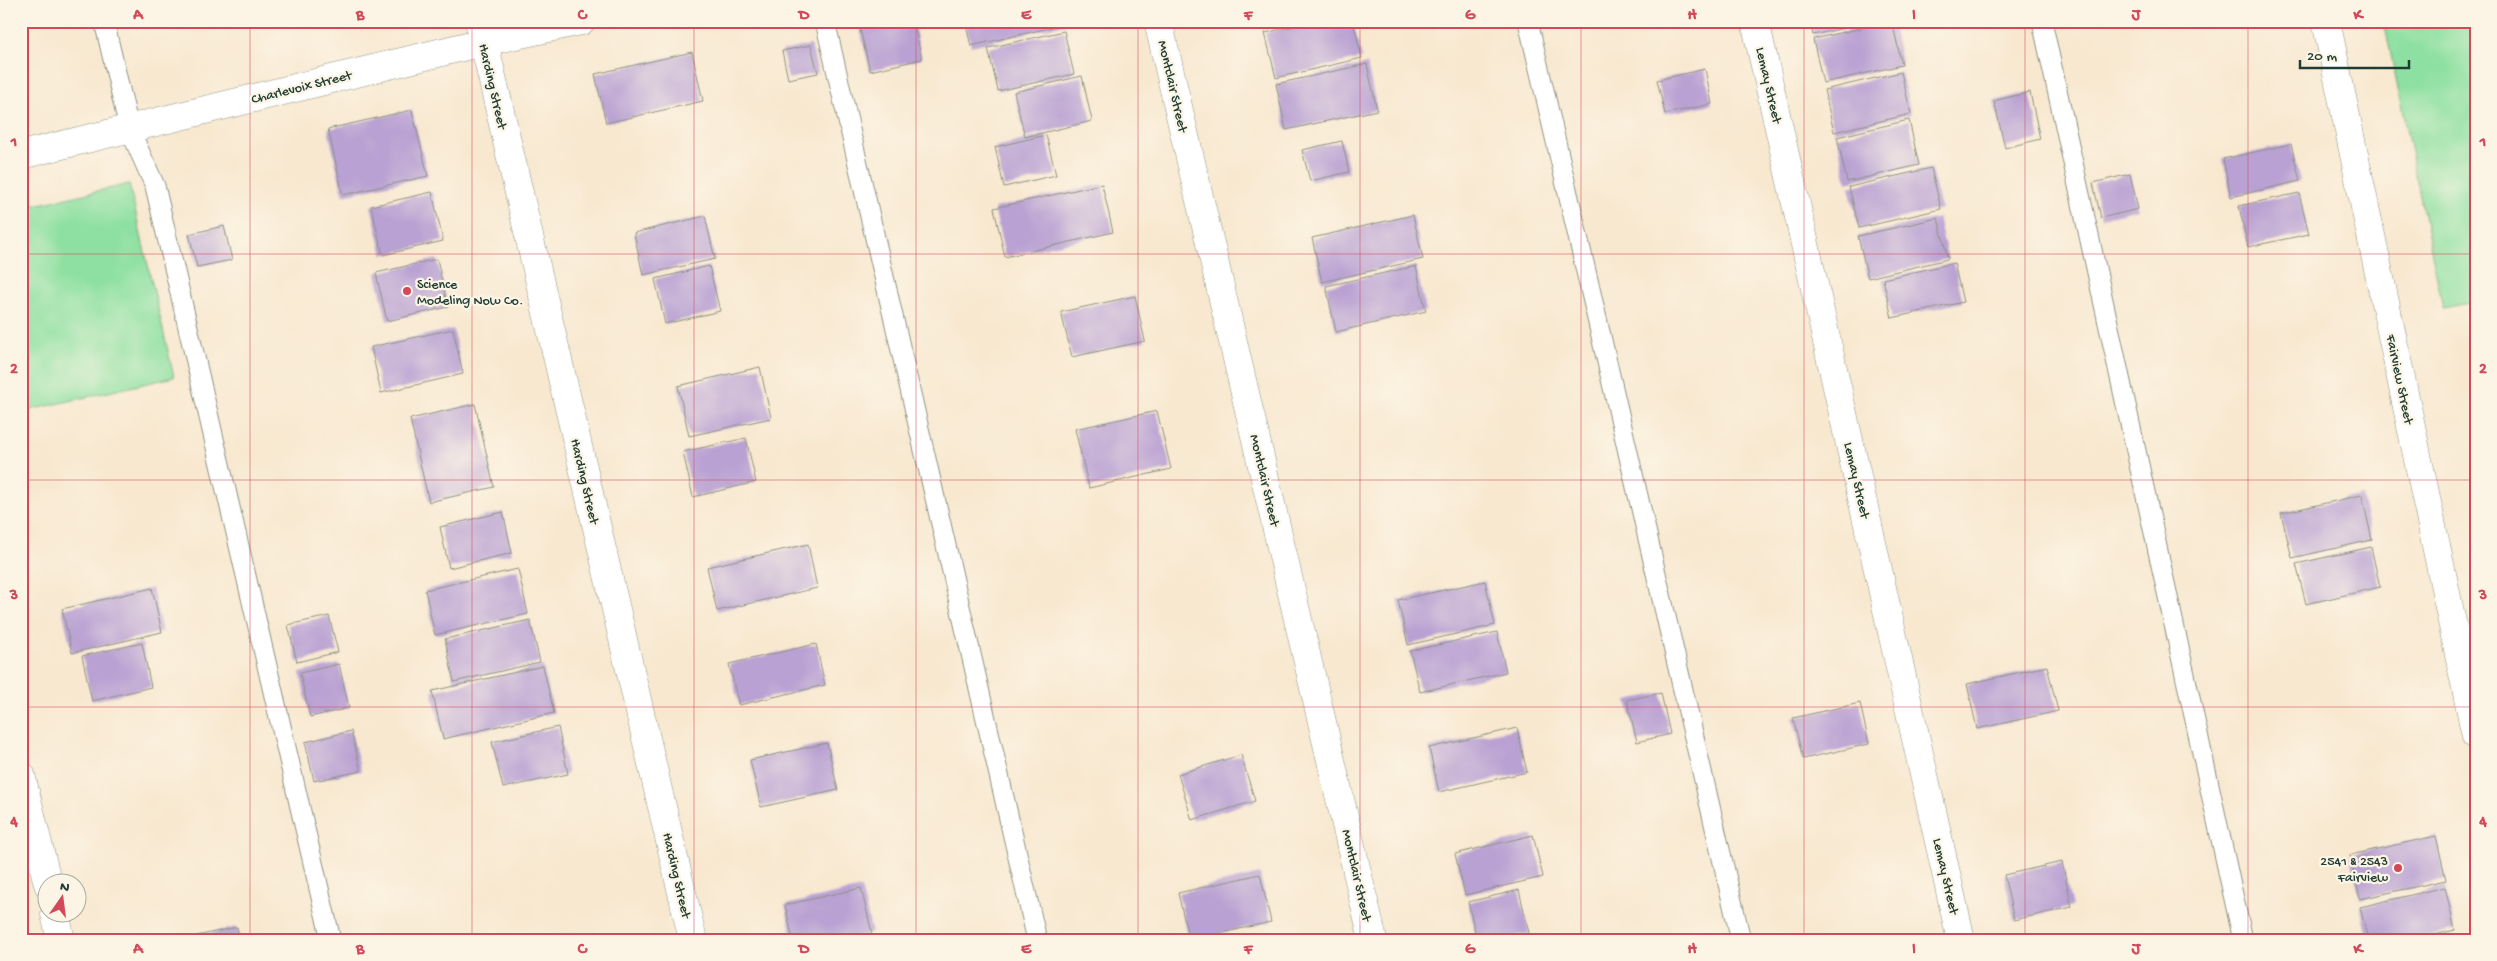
<svg xmlns="http://www.w3.org/2000/svg" width="2497" height="961" viewBox="0 0 2497 961" font-family="'Gochi Hand',sans-serif">
  <style>
    .grass { fill: #8de0a1; stroke: #568e6a }
    .building { fill: #b9a1d3 }
    .lines { fill: none; stroke-linecap: round; stroke-linejoin: round }
    .service-casing { stroke: #8c9282; stroke-width: 21 }
    .minor-casing { stroke: #8c9282; stroke-width: 29 }
    .tertiary-casing { stroke: #8c9282; stroke-width: 29 }
    .service { stroke: #fff; stroke-width: 19 }
    .minor { stroke: #fff; stroke-width: 28 }
    .tertiary { stroke: #fff; stroke-width: 28 }
    .grid { fill: none; stroke: #d1495b; stroke-width: 1; stroke-opacity: 0.55 }
    .poi-dot { fill: #d1495b; stroke: #fcf5e5; stroke-width: 2 }
    .labels { text-anchor: middle; stroke-width: 4.5; stroke-linejoin: round; paint-order: stroke }
    .street-label { font-size: 14px; fill: #1f3d34; stroke: #fcf5e5 }
    .poi-label { font-size: 14px; fill: #1f3d34; stroke: #fcf5e5; text-anchor: start }
    .neatline { fill: none; stroke: #d1495b; stroke-width: 2 }
    .grid-label { font-size: 16px; text-anchor: middle; font-weight: bold; fill: #d1495b }
  </style>
  <rect width="100%" height="100%" fill="#fcf5e5"/>
  <filter id="ink" filterUnits="userSpaceOnUse"><feTurbulence type="fractalNoise" baseFrequency=".02" numOctaves="2"/><feDisplacementMap in="SourceGraphic" scale="10" xChannelSelector="R" yChannelSelector="G"/><feConvolveMatrix kernelMatrix="1 2 1 2 8 2 1 2 1" color-interpolation-filters="sRGB"/></filter>
  <filter id="wash" filterUnits="userSpaceOnUse"><feTurbulence type="fractalNoise" baseFrequency=".0096" numOctaves="4" result="noise"/><feDisplacementMap in="SourceGraphic" scale="20" xChannelSelector="R" yChannelSelector="G"/><feGaussianBlur stdDeviation="1.12" result="paint"/><feColorMatrix in="noise" values="0 0 0 0 0 0 0 0 0 0 0 0 0 0 0 0 0 1.4 0 .05"/><feComposite in="paint" operator="in"/></filter>
  <g filter="url(#wash)">
    <rect width="100%" height="100%" fill="#f8e8d0"/>
    <path class="grass" d="M 2384,21 L 2476,21 L 2476,302 L 2443,308 Z
      M 129,184 L 174,377 L 21,412 L 21,208 Z"/>
    <g id="blocks">
      <path class="building" d="M 858,21 L 913,21 L 922,59 L 870,71 Z
        M 965,21 L 1065,21 L 1066,24 L 971,46 Z
        M 1316,21 L 1353,21 L 1362,58 L 1276,78 L 1265,33 Z
        M 1810,21 L 1871,21 L 1871,22 L 1813,35 Z
        M 1892,21 L 1902,65 L 1823,83 L 1813,39 Z
        M 1064,31 L 1074,74 L 998,91 L 988,48 Z
        M 811,45 L 818,73 L 788,79 L 782,51 Z
        M 692,52 L 703,101 L 606,123 L 595,74 Z
        M 1367,64 L 1377,110 L 1286,130 L 1276,84 Z
        M 1705,69 L 1712,104 L 1665,114 L 1657,80 Z
        M 1901,72 L 1911,114 L 1834,132 L 1824,90 Z
        M 1082,76 L 1092,121 L 1025,137 L 1014,92 Z
        M 2030,92 L 2040,139 L 2005,148 L 1994,101 Z
        M 412,110 L 428,176 L 343,195 L 328,129 Z
        M 1909,120 L 1919,165 L 1847,182 L 1837,137 Z
        M 1046,135 L 1056,175 L 1004,187 L 995,147 Z
        M 1342,141 L 1349,172 L 1310,181 L 1302,150 Z
        M 2291,144 L 2300,181 L 2231,197 L 2223,159 Z
        M 1931,168 L 1941,209 L 1859,228 L 1849,187 Z
        M 2130,174 L 2138,209 L 2101,218 L 2093,183 Z
        M 1102,184 L 1113,232 L 1005,257 L 994,208 Z
        M 432,192 L 443,241 L 383,255 L 371,206 Z
        M 2299,193 L 2309,234 L 2248,247 L 2239,206 Z
        M 1413,215 L 1423,259 L 1322,282 L 1312,238 Z
        M 705,216 L 715,259 L 643,275 L 634,233 Z
        M 1938,218 L 1948,259 L 1868,278 L 1858,236 Z
        M 224,226 L 232,260 L 197,267 L 189,234 Z
        M 437,259 L 448,307 L 387,321 L 376,273 Z
        M 1954,263 L 1963,302 L 1892,318 L 1883,279 Z
        M 709,266 L 720,311 L 665,324 L 655,279 Z
        M 1416,266 L 1426,311 L 1336,332 L 1326,286 Z
        M 1135,296 L 1145,341 L 1072,357 L 1061,312 Z
        M 453,329 L 463,374 L 381,393 L 371,347 Z
        M 760,367 L 771,418 L 689,436 L 678,386 Z
        M 475,404 L 494,487 L 429,502 L 410,419 Z
        M 1157,411 L 1171,469 L 1089,488 L 1075,429 Z
        M 746,438 L 756,482 L 693,497 L 683,452 Z
        M 2362,495 L 2372,540 L 2292,558 L 2281,513 Z
        M 503,512 L 512,553 L 449,568 L 440,527 Z
        M 808,544 L 817,588 L 717,611 L 707,567 Z
        M 2371,547 L 2380,587 L 2306,604 L 2296,564 Z
        M 518,569 L 528,614 L 435,635 L 425,590 Z
        M 1485,581 L 1495,625 L 1408,645 L 1398,600 Z
        M 152,588 L 162,632 L 72,653 L 62,609 Z
        M 329,616 L 338,652 L 297,662 L 288,625 Z
        M 530,620 L 540,662 L 454,682 L 445,639 Z
        M 1497,632 L 1506,672 L 1420,692 L 1410,651 Z
        M 142,643 L 151,687 L 92,701 L 82,656 Z
        M 816,644 L 825,685 L 739,705 L 729,664 Z
        M 339,664 L 349,708 L 310,717 L 300,673 Z
        M 543,666 L 554,713 L 443,739 L 432,691 Z
        M 2047,666 L 2058,711 L 1977,729 L 1967,684 Z
        M 1661,693 L 1670,734 L 1637,742 L 1627,700 Z
        M 1860,703 L 1869,744 L 1803,759 L 1793,718 Z
        M 558,727 L 568,774 L 503,788 L 492,742 Z
        M 1517,728 L 1527,772 L 1439,792 L 1429,748 Z
        M 351,731 L 361,771 L 314,781 L 305,742 Z
        M 827,743 L 838,790 L 761,807 L 750,760 Z
        M 1241,755 L 1255,801 L 1192,820 L 1178,774 Z
        M 1533,835 L 1543,877 L 1465,895 L 1455,854 Z
        M 2436,836 L 2446,880 L 2360,899 L 2350,855 Z
        M 2062,862 L 2072,907 L 2014,920 L 2004,875 Z
        M 1260,874 L 1271,922 L 1189,940 L 1178,893 Z
        M 2445,887 L 2455,930 L 2414,940 L 2368,940 L 2360,907 Z
        M 861,888 L 872,933 L 842,940 L 793,940 L 785,905 Z
        M 1519,890 L 1529,933 L 1498,940 L 1477,940 L 1468,902 Z
        M 237,927 L 240,940 L 183,940 L 183,939 Z"/>
    </g>
  </g>
  <g filter="url(#ink)">
    <use href="#blocks" fill-opacity="0" stroke="#8c9282" stroke-width="1"/>
    <g class="lines">
      <g class="service-casing">
        <path id="service" d="M 104,21 L 129,128 L 155,186 L 331,940
          M 825,21 L 1037,940
          M 1528,21 L 1741,940
          M 2042,21 L 2243,940"/>
      </g>
      <g class="minor-casing">
        <path id="minor" d="M 479,21 L 693,940
          M 1158,21 L 1373,940
          M 1755,21 L 1961,940
          M 2326,21 L 2476,736
          M 21,775 L 48,884
          M 55,914 L 61,940"/>
      </g>
      <g class="tertiary-casing">
        <path id="tertiary" d="M 21,155 L 483,42 L 581,21"/>
      </g>
      <use href="#service" class="service"/>
      <use href="#minor" class="minor"/>
      <use href="#tertiary" class="tertiary"/>
    </g>
  </g>
  <path class="grid" d="M 250,21 L 250,940M 472,21 L 472,940M 694,21 L 694,940M 916,21 L 916,940M 1138,21 L 1138,940M 1360,21 L 1360,940M 1581,21 L 1581,940M 1804,21 L 1804,940M 2025,21 L 2025,940M 2248,21 L 2248,940M 21,254 L 2476,254M 21,480 L 2476,480M 21,707 L 2476,707"/>
  <g class="poi-dot">
    <circle cx="407" cy="291" r="5"/>
    <circle cx="2398" cy="868" r="5"/>
  </g>
  <g class="labels">
    <g class="street-label">
      <text transform="translate(1770 85) rotate(77)" y="5">Lemay Street</text>
      <text transform="translate(301 86) rotate(-14)" y="5">Charlevoix Street</text>
      <text transform="translate(494 86) rotate(77)" y="5">Harding Street</text>
      <text transform="translate(1174 86) rotate(77)" y="5">Montclair Street</text>
      <text transform="translate(2401 379) rotate(78)" y="5">Fairview Street</text>
      <text transform="translate(1266 480) rotate(77)" y="5">Montclair Street</text>
      <text transform="translate(1858 480) rotate(77)" y="5">Lemay Street</text>
      <text transform="translate(586 481) rotate(77)" y="5">Harding Street</text>
      <text transform="translate(678 875) rotate(77)" y="5">Harding Street</text>
      <text transform="translate(1358 875) rotate(77)" y="5">Montclair Street</text>
      <text transform="translate(1947 876) rotate(77)" y="5">Lemay Street</text>
    </g>
    <g class="poi-label">
      <text x="417" y="288">Science<tspan x="417" dy="16">Modeling Now Co.</tspan></text>
      <text x="2388" y="865" text-anchor="end">2541 &amp; 2543<tspan x="2388" dy="16">Fairview</tspan></text>
    </g>
  </g>
  <rect width="2497" height="961" fill="none" stroke="#fcf5e5" stroke-width="55"/>
  <g transform="translate(62 898) rotate(14)"><circle r="24" fill="#fcf5e5" stroke="#a4ab9e"/>
  <path d="M0-4L9 19L0 12L-9 19Z" fill="#d1495b"/>
  <text y="-8" font-size="14" font-weight="bold" text-anchor="middle" fill="#1f3d34">N</text>
  </g>
  <path d="M2300 60v8h109v-8" fill="none" stroke="#1f3d34" stroke-width="2.5"/>
  <text x="2307" y="60" font-size="15" fill="#1f3d34" stroke="#fcf5e5" stroke-width="4" paint-order="stroke">20 m</text>
  <rect x="28" y="28" width="2442" height="906" class="neatline"/>
  <g class="grid-label">
    <text x="138" y="19">A</text>
    <text x="360" y="19">B</text>
    <text x="582" y="19">C</text>
    <text x="804" y="19">D</text>
    <text x="1026" y="19">E</text>
    <text x="1248" y="19">F</text>
    <text x="1470" y="19">G</text>
    <text x="1692" y="19">H</text>
    <text x="1914" y="19">I</text>
    <text x="2136" y="19">J</text>
    <text x="2358" y="19">K</text>
    <text x="14" y="146">1</text>
    <text x="2483" y="146">1</text>
    <text x="14" y="373">2</text>
    <text x="2483" y="373">2</text>
    <text x="14" y="599">3</text>
    <text x="2483" y="599">3</text>
    <text x="14" y="826">4</text>
    <text x="2483" y="826">4</text>
    <text x="138" y="953">A</text>
    <text x="360" y="953">B</text>
    <text x="582" y="953">C</text>
    <text x="804" y="953">D</text>
    <text x="1026" y="953">E</text>
    <text x="1248" y="953">F</text>
    <text x="1470" y="953">G</text>
    <text x="1692" y="953">H</text>
    <text x="1914" y="953">I</text>
    <text x="2136" y="953">J</text>
    <text x="2358" y="953">K</text>
  </g>
</svg>
